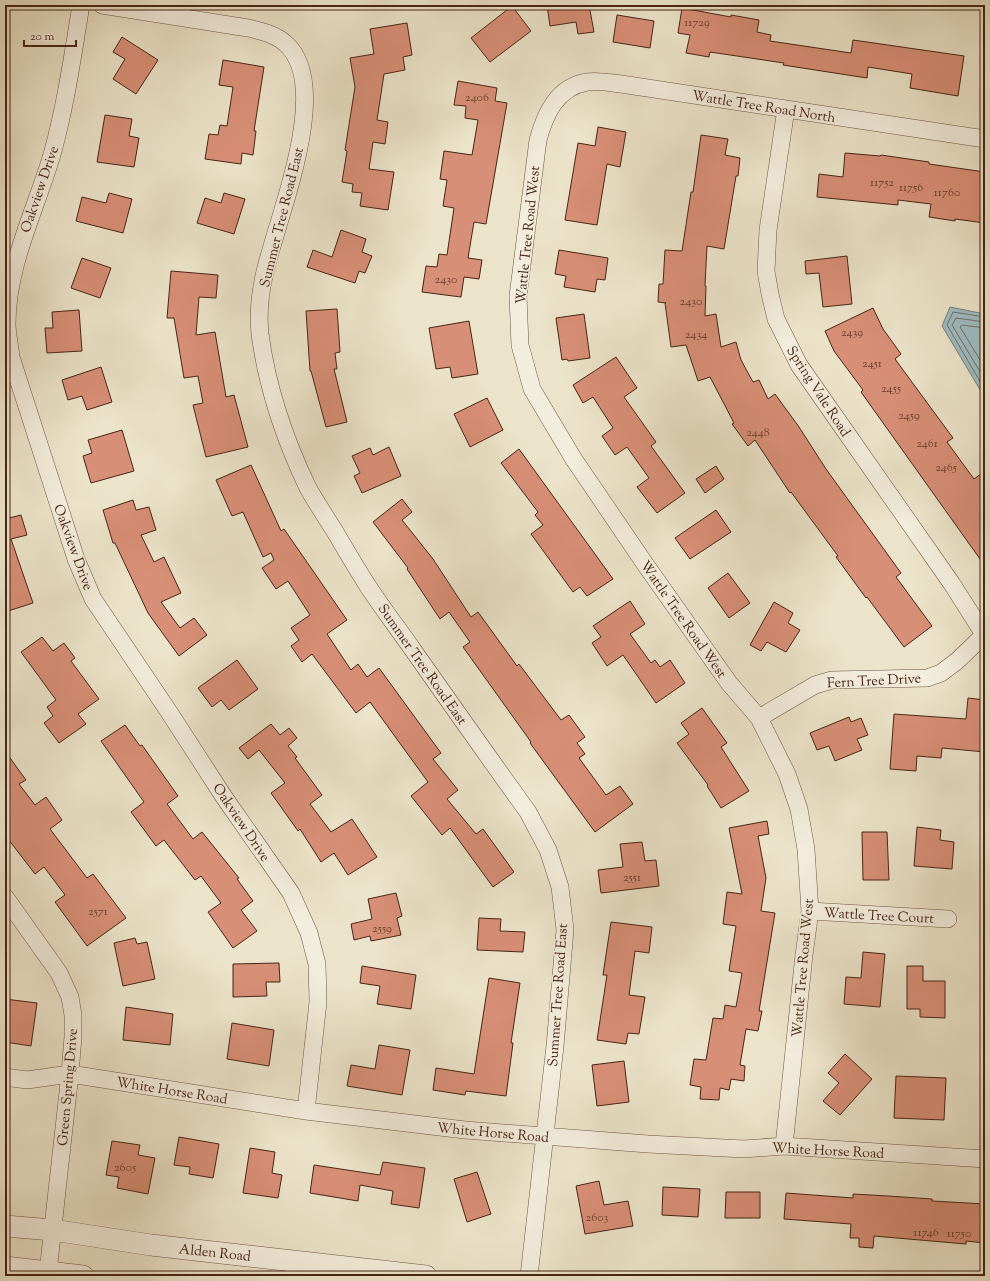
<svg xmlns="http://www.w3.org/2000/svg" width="990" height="1281" viewBox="0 0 990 1281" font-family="'Sorts Mill Goudy',serif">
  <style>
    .water { fill: #9ebcc2; stroke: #7b807d }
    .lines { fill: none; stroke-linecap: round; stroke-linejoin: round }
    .shore { stroke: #72706c; stroke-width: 1 }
    .building { fill: #d88f77; stroke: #472515 }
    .minor-casing { stroke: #705542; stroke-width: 18 }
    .tertiary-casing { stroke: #705542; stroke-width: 22 }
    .minor { stroke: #f3eddd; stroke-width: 17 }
    .tertiary { stroke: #f3eddd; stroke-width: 21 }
    .labels { text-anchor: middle; stroke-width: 3; stroke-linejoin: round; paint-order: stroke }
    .number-label { font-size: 12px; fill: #6b402e }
    .street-label { font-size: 14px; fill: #472515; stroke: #f3eddd }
  </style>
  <rect width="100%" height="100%" fill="#ece4ca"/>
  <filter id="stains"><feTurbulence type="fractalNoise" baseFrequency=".005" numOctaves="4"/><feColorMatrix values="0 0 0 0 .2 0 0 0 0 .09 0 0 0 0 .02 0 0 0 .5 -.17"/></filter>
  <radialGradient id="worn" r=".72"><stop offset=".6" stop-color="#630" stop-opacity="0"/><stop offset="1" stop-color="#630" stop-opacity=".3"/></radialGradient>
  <path class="water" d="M 950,307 L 985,314 L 985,398 L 942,326 Z"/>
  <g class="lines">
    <path class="shore" d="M 985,317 L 953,312 L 947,325 L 985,390
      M 985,322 L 956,318 L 952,325 L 985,380
      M 985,328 L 962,325 L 960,327 L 985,368"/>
  </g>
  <path class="building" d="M 547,5 L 589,5 L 594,32 L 578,34 L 576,22 L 550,26 Z
    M 512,6 L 531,31 L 490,62 L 471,38 Z
    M 682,8 L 731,17 L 731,15 L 759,20 L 757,32 L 771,35 L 770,41 L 851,53 L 853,40 L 964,56 L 958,96 L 910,88 L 912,74 L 868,67 L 867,78 L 783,65 L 784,63 L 710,52 L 709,57 L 686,53 L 690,35 L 678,33 Z
    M 617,15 L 654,21 L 650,48 L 613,42 Z
    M 407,23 L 412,55 L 403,57 L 405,70 L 384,74 L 377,120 L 388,122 L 385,144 L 373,142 L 369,169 L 394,172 L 388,210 L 360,206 L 362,193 L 352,192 L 353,184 L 342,182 L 347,151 L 345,150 L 355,87 L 350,58 L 374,54 L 370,29 Z
    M 122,37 L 158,60 L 136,94 L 113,79 L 125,59 L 113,52 Z
    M 223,60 L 264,67 L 254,131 L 256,131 L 253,155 L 242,153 L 241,164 L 205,159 L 209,134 L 218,135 L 220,125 L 227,126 L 233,87 L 219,85 Z
    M 458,81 L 497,88 L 495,101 L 507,103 L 486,224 L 474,222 L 468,258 L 482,260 L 479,279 L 464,277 L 461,297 L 422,292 L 426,266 L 437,267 L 439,254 L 447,255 L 454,208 L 443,206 L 447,180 L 440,179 L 444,151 L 472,155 L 478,120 L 465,118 L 466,106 L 454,105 Z
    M 105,115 L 132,119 L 129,136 L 139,138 L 134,167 L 97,162 Z
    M 598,127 L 626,132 L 620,167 L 607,164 L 597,225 L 565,220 L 578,143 L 595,146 Z
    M 701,135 L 728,139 L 725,155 L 740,158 L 738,176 L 736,176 L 724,249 L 707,246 L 705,286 L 706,286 L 705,316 L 716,314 L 721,347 L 736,342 L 741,360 L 753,382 L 759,380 L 768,399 L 775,394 L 799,427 L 826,469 L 901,573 L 896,577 L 932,626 L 904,647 L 867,597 L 866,598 L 836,557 L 838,556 L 791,492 L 790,493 L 755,440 L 748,446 L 732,424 L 734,423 L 710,377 L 698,381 L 686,345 L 671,347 L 665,303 L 666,303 L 658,302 L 659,284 L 663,284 L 665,250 L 682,251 L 691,192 L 693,192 Z
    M 845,153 L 880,156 L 881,155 L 929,162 L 929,164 L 985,172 L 985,223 L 955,219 L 955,221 L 929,217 L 931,204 L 898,200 L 898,205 L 817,197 L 819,174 L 843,177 Z
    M 109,193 L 132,199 L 123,233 L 76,221 L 82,197 L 106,203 Z
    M 224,193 L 245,199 L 234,234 L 197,223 L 205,198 L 221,203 Z
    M 341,230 L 366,239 L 362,252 L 372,256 L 365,273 L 359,271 L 355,283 L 307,267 L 313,250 L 332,257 Z
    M 559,250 L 608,258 L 605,280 L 597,279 L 595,292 L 564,287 L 566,276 L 555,274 Z
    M 847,256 L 852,304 L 823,307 L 819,273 L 806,274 L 805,261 Z
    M 82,258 L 111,268 L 100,298 L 71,288 Z
    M 171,271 L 218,275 L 216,298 L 199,297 L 196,335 L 215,332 L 226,397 L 234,395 L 248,447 L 206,457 L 193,405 L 203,403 L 198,376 L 184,378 L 174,318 L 167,318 Z
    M 873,308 L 883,329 L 901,354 L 895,359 L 953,438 L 947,442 L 974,479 L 985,471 L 985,566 L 861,392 L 863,390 L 834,351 L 825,331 Z
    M 337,309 L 340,352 L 335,353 L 337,369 L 334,369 L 347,422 L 326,427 L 311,371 L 310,371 L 306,311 Z
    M 79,310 L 82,351 L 47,353 L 45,328 L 53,328 L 52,312 Z
    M 584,314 L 590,358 L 568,361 L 567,359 L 562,360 L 556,318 Z
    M 469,321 L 478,374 L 452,378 L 450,367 L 436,369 L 429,328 Z
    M 616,357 L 637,388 L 624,397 L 656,442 L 651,446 L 685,493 L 657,513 L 637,487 L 649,478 L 627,447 L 615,455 L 602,436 L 613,428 L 593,397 L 583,403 L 573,385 Z
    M 101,367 L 112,402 L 87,410 L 82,396 L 68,400 L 62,380 Z
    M 487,398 L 503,430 L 470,447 L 454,414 Z
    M 122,430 L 134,471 L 91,483 L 83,456 L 92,453 L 88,440 Z
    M 389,447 L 401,476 L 362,493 L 354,476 L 360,473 L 352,456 L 370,448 L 373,455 Z
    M 519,449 L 613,579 L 587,596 L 580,587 L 573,592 L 531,534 L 543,525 L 535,515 L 538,512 L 501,463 Z
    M 251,465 L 281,531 L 284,529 L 347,620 L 327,634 L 351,670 L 358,664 L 367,677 L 379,668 L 441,753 L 433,759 L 458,790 L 447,799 L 476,834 L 483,829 L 514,872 L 493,887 L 450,828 L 442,835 L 411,796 L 428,782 L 370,702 L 356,713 L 312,654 L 302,662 L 291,646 L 299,640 L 291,628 L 310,615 L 288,581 L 276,589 L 262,568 L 274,560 L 271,553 L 263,557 L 243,512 L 232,516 L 216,480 Z
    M 716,466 L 724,479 L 705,493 L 696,479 Z
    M 402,499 L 412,512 L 402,520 L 433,559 L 471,617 L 478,612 L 517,666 L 519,664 L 561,720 L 569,715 L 585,737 L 577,743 L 585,754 L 579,758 L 606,795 L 620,786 L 633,804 L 595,832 L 530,743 L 531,742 L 463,647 L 470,642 L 449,612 L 440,619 L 407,569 L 408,568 L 373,522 Z
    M 133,500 L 136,510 L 149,507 L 156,530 L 141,535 L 154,562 L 164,557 L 181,593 L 161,602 L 180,628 L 194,618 L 207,635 L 179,656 L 148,613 L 115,543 L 113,543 L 103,510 Z
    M 716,510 L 731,532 L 690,559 L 675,538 Z
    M 21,515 L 27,535 L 11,539 L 33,603 L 5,612 L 5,519 Z
    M 728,573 L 750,603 L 729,618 L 708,588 Z
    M 630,601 L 645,624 L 630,634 L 651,663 L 655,660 L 660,667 L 670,660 L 685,683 L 656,703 L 623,655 L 607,666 L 592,643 L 601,637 L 593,626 Z
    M 774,602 L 793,613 L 788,623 L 800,630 L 786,652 L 767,642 L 761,651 L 750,645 Z
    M 42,637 L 53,651 L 64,643 L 75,658 L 71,661 L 99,699 L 78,714 L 86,724 L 59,743 L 44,723 L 53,716 L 47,707 L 56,700 L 21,652 Z
    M 237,660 L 258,689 L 229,710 L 221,700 L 212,707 L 198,688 Z
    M 968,698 L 985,700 L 985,752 L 942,748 L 941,758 L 917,756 L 916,771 L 890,769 L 894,714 L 966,719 Z
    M 702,708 L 727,743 L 721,747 L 749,791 L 721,808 L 707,786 L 708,785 L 677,743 L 689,734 L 681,723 Z
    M 849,717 L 851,722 L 861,718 L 868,735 L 857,739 L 862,750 L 835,761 L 829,746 L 817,750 L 810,733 Z
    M 271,724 L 280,735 L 289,728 L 297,738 L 288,746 L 297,757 L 295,758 L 322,795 L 310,804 L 331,832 L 352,819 L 377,857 L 348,875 L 334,853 L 321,862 L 300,829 L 298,831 L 271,793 L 285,783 L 259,750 L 248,759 L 239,748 Z
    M 125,725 L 140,746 L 142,745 L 178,796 L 167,804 L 193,839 L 202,832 L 239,878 L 237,879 L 253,901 L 241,910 L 257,931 L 233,948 L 208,912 L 221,903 L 201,876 L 195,880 L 164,840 L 156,846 L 131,812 L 144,802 L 101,741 Z
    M 5,751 L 26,780 L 19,784 L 35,805 L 46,797 L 62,820 L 50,829 L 87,878 L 93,874 L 126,918 L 87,946 L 55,902 L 65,895 L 44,867 L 35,874 L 5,835 Z
    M 767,821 L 769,834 L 758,836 L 766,878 L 761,911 L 775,913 L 759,1011 L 762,1011 L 758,1031 L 746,1029 L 740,1065 L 745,1066 L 744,1081 L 731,1079 L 729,1090 L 720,1088 L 719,1100 L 700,1099 L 701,1087 L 690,1085 L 694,1059 L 706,1060 L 713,1018 L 723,1019 L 725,1005 L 736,1007 L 742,973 L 729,971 L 736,926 L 723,924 L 727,892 L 742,894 L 729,828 Z
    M 917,827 L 941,830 L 940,840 L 954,842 L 952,869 L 914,866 Z
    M 862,832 L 887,832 L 889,880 L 863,880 Z
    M 642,842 L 645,861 L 656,860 L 659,886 L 601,893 L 598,870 L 623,867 L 620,844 Z
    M 396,893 L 402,916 L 397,918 L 401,935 L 371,941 L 370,936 L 354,940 L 351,924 L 372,919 L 368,899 Z
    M 479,918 L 501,919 L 500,931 L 525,932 L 523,952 L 477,950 Z
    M 611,922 L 652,927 L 649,953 L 635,951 L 629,995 L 645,997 L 639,1034 L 628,1033 L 626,1044 L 597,1040 L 607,975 L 603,975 Z
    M 135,938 L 137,944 L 147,942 L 155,979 L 123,986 L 114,943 Z
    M 863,952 L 885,954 L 880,1007 L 844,1004 L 846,977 L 861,978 Z
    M 279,963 L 280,982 L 266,982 L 267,996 L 233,997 L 233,964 Z
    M 362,966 L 416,975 L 411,1009 L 377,1004 L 380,986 L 360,983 Z
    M 907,966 L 923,966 L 923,981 L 945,981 L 945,1018 L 920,1017 L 920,1009 L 907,1009 Z
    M 489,978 L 520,983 L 511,1043 L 513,1043 L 506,1096 L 466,1091 L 465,1095 L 433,1090 L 436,1068 L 474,1074 Z
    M 5,999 L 37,1003 L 31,1046 L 5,1042 Z
    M 126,1007 L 173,1014 L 170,1045 L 123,1040 Z
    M 232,1023 L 274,1030 L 269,1066 L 227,1059 Z
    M 379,1045 L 410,1050 L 402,1095 L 347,1086 L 351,1065 L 375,1069 Z
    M 845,1054 L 872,1079 L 840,1115 L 823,1101 L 839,1083 L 828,1073 Z
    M 624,1061 L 629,1102 L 597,1106 L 592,1065 Z
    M 896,1076 L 946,1078 L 944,1120 L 894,1118 Z
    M 179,1137 L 219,1144 L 213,1178 L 189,1174 L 190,1167 L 174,1165 Z
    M 112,1141 L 140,1145 L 138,1155 L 155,1158 L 148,1194 L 117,1188 L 119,1177 L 106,1175 Z
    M 250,1148 L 275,1152 L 272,1173 L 282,1175 L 278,1198 L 243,1193 Z
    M 383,1162 L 425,1168 L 419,1208 L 391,1204 L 393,1191 L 360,1185 L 358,1201 L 310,1193 L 314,1165 L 380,1175 Z
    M 477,1172 L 491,1214 L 467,1222 L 454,1179 Z
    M 599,1181 L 604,1205 L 628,1201 L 633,1226 L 585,1234 L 576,1186 Z
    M 663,1187 L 700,1189 L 698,1217 L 662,1215 Z
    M 726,1192 L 760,1192 L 760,1218 L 725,1218 Z
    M 786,1193 L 853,1198 L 853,1194 L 888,1196 L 932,1199 L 932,1201 L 985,1204 L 985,1243 L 966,1241 L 966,1244 L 874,1236 L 873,1248 L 859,1247 L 859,1238 L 850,1238 L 851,1224 L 784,1219 Z"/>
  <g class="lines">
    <g class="minor-casing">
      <path id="minor" d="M 81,5 C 73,54 66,103 53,151 C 37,208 7,263 7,324 C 7,334 10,346 11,357 L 76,559 L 93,599 L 169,712 L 224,797 L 291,893 L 309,933 L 317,964 L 318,1002 L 306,1111
        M 102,5 L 248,28 C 261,31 275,34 285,43 C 335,86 275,222 264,276 C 260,294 258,315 260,334 C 267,387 285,440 308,488 C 316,502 325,516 334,530 C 344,547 354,564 364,580 C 379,604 397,627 413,650 C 451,704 489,758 528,812 L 548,850 L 560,887 L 565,930 L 555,1046 L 529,1276
        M 786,109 L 768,230 L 766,271 L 770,294 L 776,319 L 799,365 L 952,584 L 985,636
        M 759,718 L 815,685 L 832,680 L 927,678 L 941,673 L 957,661 L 984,635
        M 5,897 L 59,973 L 70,997 L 73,1015 L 73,1037 L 70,1074 L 48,1272
        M 810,911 L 948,919
        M 5,1077 L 27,1080 L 70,1074 L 306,1111 L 465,1130 L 648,1144 L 744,1149 L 784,1146 L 985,1159
        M 784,1146 L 804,955 L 810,911 L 806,849 L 799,809 L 787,774 L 759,718 L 729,683 L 645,564 L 573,458 L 532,389 L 520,345 L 518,296 L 538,140 C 545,114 557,87 587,82 C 598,80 611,83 621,84 L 985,139"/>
    </g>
    <g class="tertiary-casing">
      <path id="tertiary" d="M 5,1226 L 53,1230 L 151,1245 L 426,1276
        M 5,1267 L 83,1276"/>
    </g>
    <use href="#minor" class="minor"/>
    <use href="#tertiary" class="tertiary"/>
  </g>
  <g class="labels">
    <g class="number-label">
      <text x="697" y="26">11729</text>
      <text x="477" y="101">2406</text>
      <text x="882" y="186">11752</text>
      <text x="911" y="191">11756</text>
      <text x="947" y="196">11760</text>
      <text x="446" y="283">2430</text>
      <text x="691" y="305">2430</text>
      <text x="852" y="336">2439</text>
      <text x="696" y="338">2434</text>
      <text x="872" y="367">2451</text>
      <text x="891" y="392">2455</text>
      <text x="909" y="419">2459</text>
      <text x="758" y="436">2448</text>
      <text x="927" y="447">2461</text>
      <text x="946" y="471">2465</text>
      <text x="632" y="881">2551</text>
      <text x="98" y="915">2571</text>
      <text x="382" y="932">2559</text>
      <text x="125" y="1171">2605</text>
      <text x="597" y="1221">2603</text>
      <text x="926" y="1236">11746</text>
      <text x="959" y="1237">11750</text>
    </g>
    <g class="street-label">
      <text transform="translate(764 106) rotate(9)" y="5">Wattle Tree Road North</text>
      <text transform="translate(39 189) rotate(-71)" y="5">Oakview Drive</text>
      <text transform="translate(281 217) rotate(-76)" y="5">Summer Tree Road East</text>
      <text transform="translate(527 235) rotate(-84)" y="5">Wattle Tree Road West</text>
      <text transform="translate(819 391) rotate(57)" y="5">Spring Vale Road</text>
      <text transform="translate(74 547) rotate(70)" y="5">Oakview Drive</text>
      <text transform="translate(684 619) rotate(55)" y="5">Wattle Tree Road West</text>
      <text transform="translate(423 664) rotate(55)" y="5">Summer Tree Road East</text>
      <text transform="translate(874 680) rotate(-3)" y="5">Fern Tree Drive</text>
      <text transform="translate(242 822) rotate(56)" y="5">Oakview Drive</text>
      <text transform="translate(879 915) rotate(3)" y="5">Wattle Tree Court</text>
      <text transform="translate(802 968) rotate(-85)" y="5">Wattle Tree Road West</text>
      <text transform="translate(557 995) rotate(-86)" y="5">Summer Tree Road East</text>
      <text transform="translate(67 1087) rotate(-85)" y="5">Green Spring Drive</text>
      <text transform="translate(172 1090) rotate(9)" y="5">White Horse Road</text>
      <text transform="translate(493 1132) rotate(5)" y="5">White Horse Road</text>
      <text transform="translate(828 1150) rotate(3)" y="5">White Horse Road</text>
      <text transform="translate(215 1252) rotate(6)" y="5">Alden Road</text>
    </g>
  </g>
  <rect width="990" height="1281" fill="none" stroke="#ece4ca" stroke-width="20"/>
  <rect x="6" y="6" width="978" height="1269" fill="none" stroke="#472515" stroke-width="2"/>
  <rect x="10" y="10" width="970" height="1261" fill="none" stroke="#472515"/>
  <path d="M24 40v6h52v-6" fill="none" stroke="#472515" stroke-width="2"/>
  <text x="30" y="40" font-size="12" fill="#472515" stroke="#f3eddd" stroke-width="3" paint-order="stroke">20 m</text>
  <rect width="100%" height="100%" filter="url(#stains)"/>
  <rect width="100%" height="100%" fill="url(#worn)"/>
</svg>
